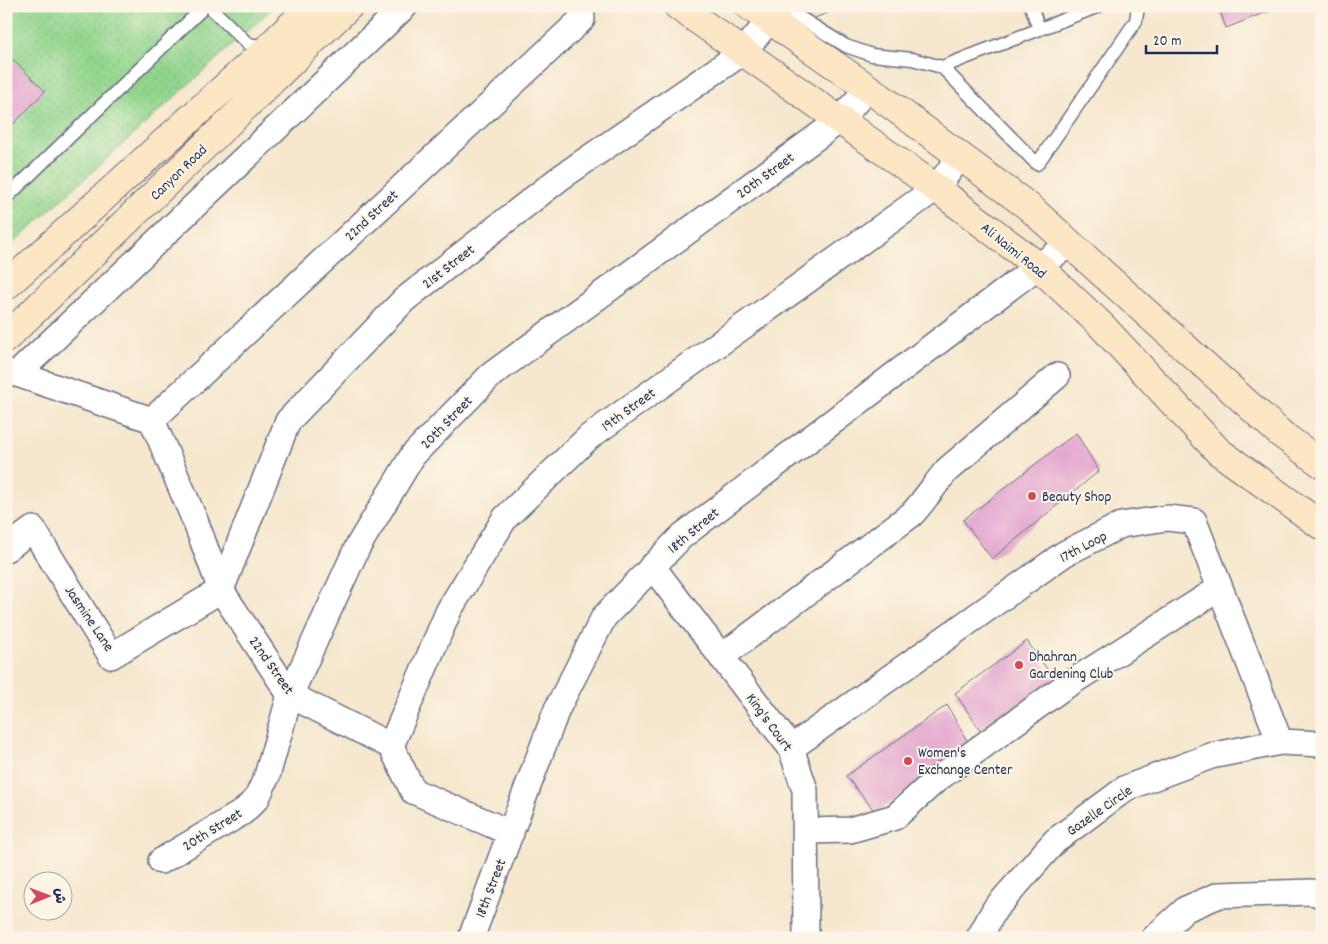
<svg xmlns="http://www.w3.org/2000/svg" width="1328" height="944" viewBox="0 0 1328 944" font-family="Dekko,'Playpen Sans Arabic',sans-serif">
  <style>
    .grass { fill: url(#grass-dots); stroke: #568276 }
    .building { fill: #e2a0ce }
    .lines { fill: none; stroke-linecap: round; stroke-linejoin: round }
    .lane-casing { stroke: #686f85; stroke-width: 15 }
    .street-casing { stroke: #686f85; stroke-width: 28 }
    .secondary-casing { stroke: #686f85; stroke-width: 30 }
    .lane { stroke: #fff; stroke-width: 12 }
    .street { stroke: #fff; stroke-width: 25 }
    .secondary { stroke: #fce6c4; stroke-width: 28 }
    .poi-dot { fill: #d1495b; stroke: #fcf5e5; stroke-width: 2 }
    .labels { text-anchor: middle; stroke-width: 4; stroke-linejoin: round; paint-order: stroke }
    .street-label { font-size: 15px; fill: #1b2f5e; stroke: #fcf5e5 }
    .poi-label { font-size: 15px; fill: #1b2f5e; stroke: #fcf5e5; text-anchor: start }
  </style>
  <defs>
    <pattern id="grass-dots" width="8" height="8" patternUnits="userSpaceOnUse" patternTransform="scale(1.25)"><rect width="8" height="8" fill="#91d58d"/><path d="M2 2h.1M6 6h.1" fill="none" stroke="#7cb77c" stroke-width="1.8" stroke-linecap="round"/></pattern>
  </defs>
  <rect width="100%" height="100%" fill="#fcf5e5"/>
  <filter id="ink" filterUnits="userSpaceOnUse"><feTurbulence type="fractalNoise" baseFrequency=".02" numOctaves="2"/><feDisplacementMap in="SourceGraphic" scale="10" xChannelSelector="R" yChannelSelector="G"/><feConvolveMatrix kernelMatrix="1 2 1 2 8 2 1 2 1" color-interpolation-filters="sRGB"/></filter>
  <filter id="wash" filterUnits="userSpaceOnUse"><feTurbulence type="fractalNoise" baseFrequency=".0096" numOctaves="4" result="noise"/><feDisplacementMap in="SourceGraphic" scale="20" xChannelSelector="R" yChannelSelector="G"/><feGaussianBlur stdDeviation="1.12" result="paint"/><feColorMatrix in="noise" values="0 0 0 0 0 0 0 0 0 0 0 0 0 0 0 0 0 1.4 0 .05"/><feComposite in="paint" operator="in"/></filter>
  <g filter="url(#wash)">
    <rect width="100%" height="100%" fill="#f6e7ce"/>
    <path class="grass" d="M 6,6 L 275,6 L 6,250 Z"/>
    <g id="blocks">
      <path class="building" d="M 802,6 L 845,6 L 807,21 Z
        M 1218,6 L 1282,6 L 1226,28 Z
        M 6,53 L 45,91 L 6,132 Z
        M 1076,433 L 1099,471 L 992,559 L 963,520 Z
        M 1027,641 L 1061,689 L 982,733 L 955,693 Z
        M 947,705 L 970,746 L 876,813 L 846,776 Z"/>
    </g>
  </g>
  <g filter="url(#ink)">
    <use href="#blocks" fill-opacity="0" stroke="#686f85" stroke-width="1"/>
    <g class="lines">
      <g class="lane-casing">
        <path id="lane" d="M 210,6 L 213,10 L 248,44 L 267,47
          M 791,6 L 794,14 L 846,46 L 872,55 L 912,59 L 942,67 L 1037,164 L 1136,21 L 1138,6
          M 1031,6 L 1039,29
          M 942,67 L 1099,6
          M 6,198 L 205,6"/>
      </g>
      <g class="street-casing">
        <path id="street" d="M 6,372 L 17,374 L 152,420 L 196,523 L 221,590 L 290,695 L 391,746 L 413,791 L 511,833
          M 17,374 L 405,6
          M 152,420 L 582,19 L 581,6
          M 6,549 L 33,529 L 111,656 L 221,590 L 288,421 L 404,300 L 560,178 L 743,52 L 769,21
          M 652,566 L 791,748 L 805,790 L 806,938
          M 721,657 L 912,514 C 925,500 935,484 947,470 L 1057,376
          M 391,746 L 449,610 L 505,518 L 589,437 L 936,188 L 961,156
          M 791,748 L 1064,554 L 1121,525 L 1167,518 L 1194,521 L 1280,742
          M 806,831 L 850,830 L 895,817 L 936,780 L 1061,689 L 1220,588
          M 161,861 L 243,812 L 257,798 L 267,776 L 290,695 L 357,548 L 413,455 L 491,375 L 840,120 L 868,88
          M 471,938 L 557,709 L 604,617 L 682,536 L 1038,266 L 1070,244
          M 979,938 L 995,909 L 1055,841 L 1126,788 L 1211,756 L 1280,742 L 1322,744
          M 1154,938 L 1186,909 L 1219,895 L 1312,892 L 1322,895"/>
      </g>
      <g class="secondary-casing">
        <path id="secondary" d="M 678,6 L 936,188 L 1038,266 L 1101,325 L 1218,451 L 1322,526
          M 749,6 L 868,88 L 1029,207 L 1281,434 L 1322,464
          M 6,286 L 269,47 L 311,6
          M 6,338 L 349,6"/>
      </g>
      <use href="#lane" class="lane"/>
      <use href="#street" class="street"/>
      <use href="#secondary" class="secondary"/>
    </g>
  </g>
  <g class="poi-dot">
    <circle cx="1032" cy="496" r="5"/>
    <circle cx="1019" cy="665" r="5"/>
    <circle cx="908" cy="761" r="5"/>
  </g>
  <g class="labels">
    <g class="street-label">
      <text transform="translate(178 172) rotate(-44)" y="5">Canyon Road</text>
      <text transform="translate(765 175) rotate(-36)" y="5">20th Street</text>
      <text transform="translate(371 215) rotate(-43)" y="5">22nd Street</text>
      <text transform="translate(1014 250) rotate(39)" y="5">Ali Naimi Road</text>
      <text transform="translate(448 266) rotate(-38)" y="5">21st Street</text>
      <text transform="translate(628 409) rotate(-36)" y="5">19th Street</text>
      <text transform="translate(446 422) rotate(-46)" y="5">20th Street</text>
      <text transform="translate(693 530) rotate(-40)" y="5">18th Street</text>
      <text transform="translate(1083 546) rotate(-28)" y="5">17th Loop</text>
      <text transform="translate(90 618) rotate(56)" y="5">Jasmine Lane</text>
      <text transform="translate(272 665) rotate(55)" y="5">22nd Street</text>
      <text transform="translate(770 722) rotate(54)" y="5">King's Court</text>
      <text transform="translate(1099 810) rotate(-35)" y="5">Gazelle Circle</text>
      <text transform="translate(212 829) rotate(-32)" y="5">20th Street</text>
      <text transform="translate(490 888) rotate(-69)" y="5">18th Street</text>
    </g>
    <g class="poi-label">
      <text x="1042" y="501">Beauty Shop</text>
      <text x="1029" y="661">Dhahran<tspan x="1029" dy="17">Gardening Club</tspan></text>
      <text x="918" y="757">Women's<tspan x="918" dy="17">Exchange Center</tspan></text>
    </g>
  </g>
  <rect width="1328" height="944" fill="none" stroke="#fcf5e5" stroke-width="25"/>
  <g transform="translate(48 896) rotate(89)"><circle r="24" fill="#fcf5e5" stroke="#a2a6af"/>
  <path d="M0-4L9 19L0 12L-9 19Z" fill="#d1495b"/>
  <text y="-8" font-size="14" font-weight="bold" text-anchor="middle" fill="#1b2f5e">ش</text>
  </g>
  <path d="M1146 45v8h71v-8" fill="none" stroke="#1b2f5e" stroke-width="2.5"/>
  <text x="1153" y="45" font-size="15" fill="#1b2f5e" stroke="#fcf5e5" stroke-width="4" paint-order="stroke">20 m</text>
</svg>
